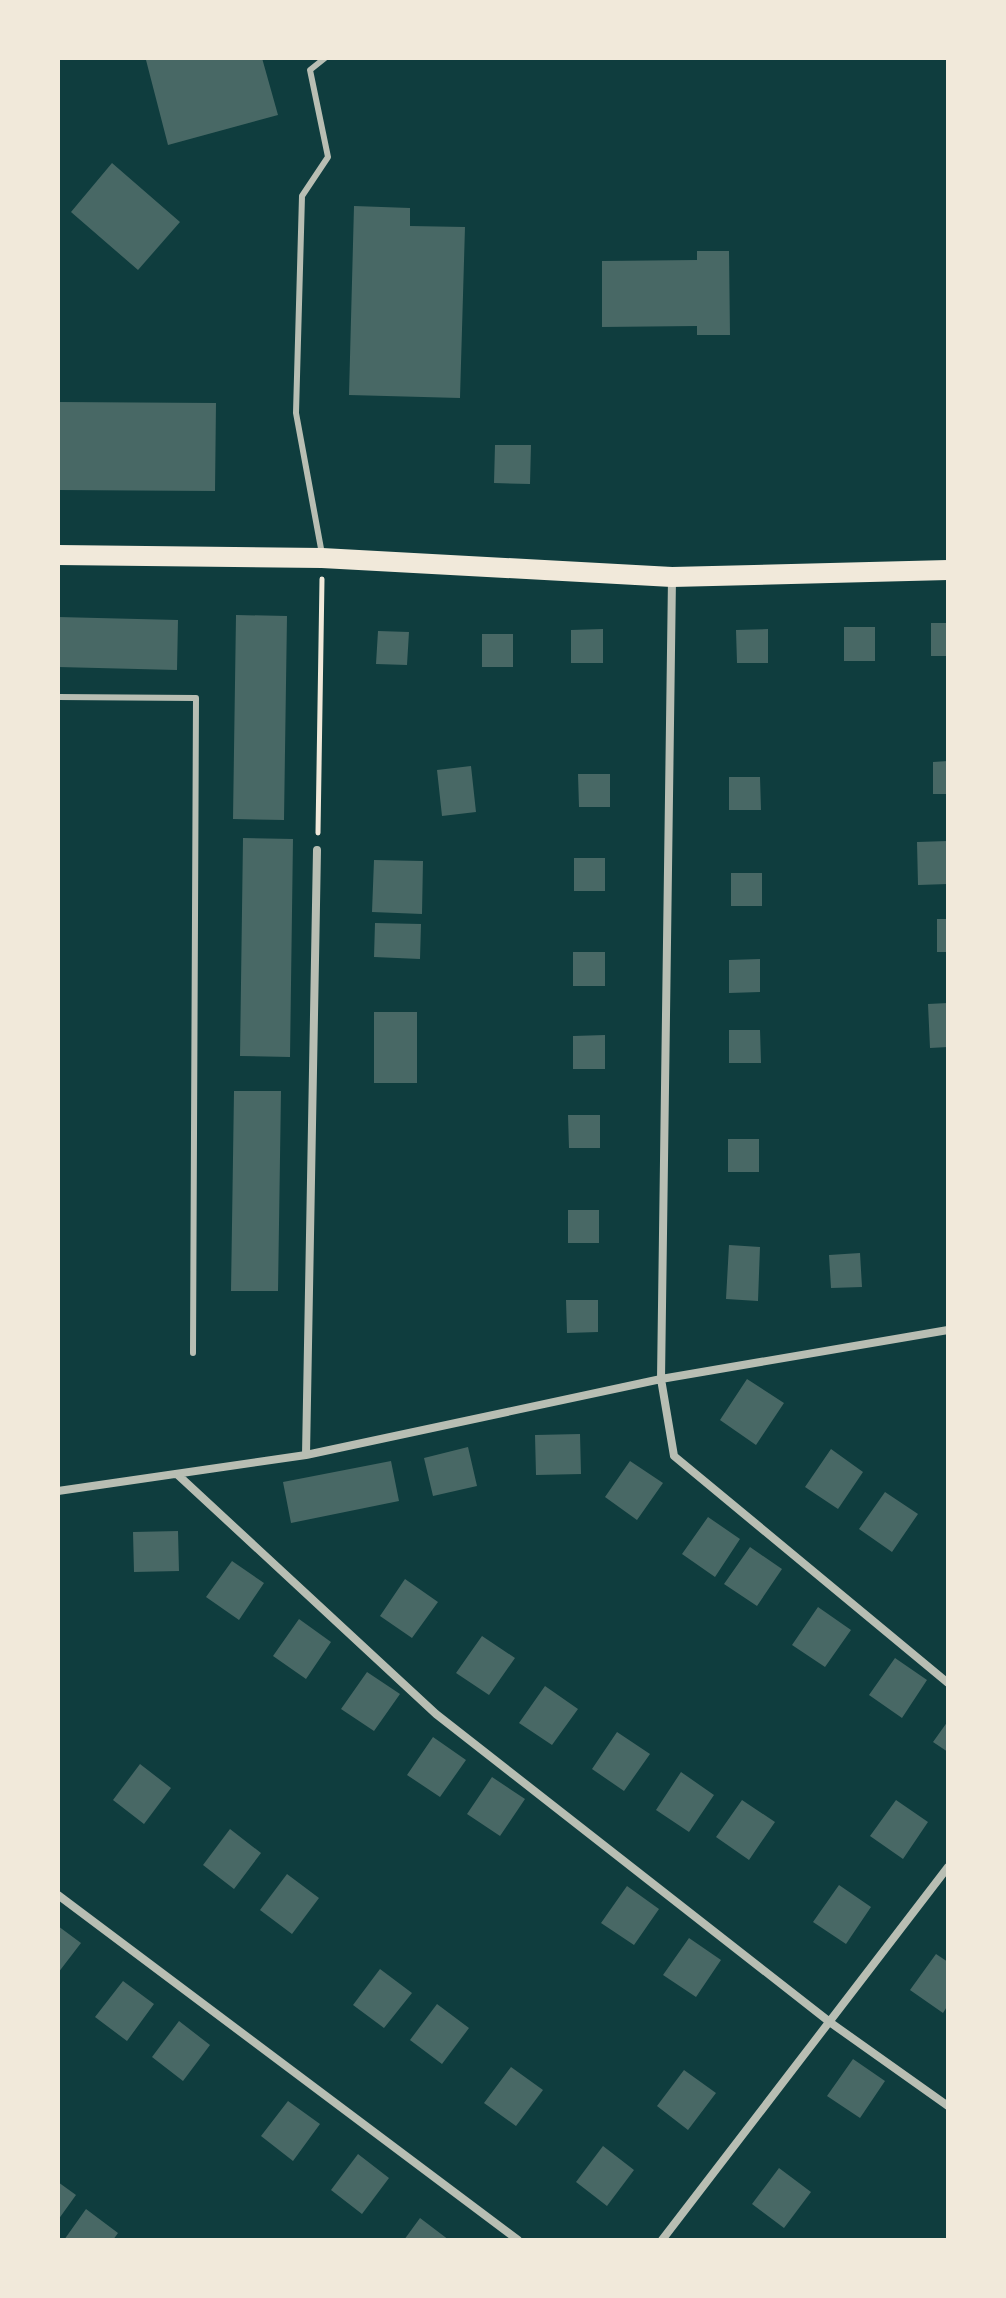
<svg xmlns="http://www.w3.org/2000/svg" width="1006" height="2298" viewBox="0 0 1006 2298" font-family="'Open Sans',sans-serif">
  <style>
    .building { fill: #486865 }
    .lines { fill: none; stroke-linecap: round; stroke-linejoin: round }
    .path { stroke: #f1e9da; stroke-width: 5 }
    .service { stroke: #b8beb3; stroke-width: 6 }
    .minor { stroke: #b8beb3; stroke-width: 8 }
    .primary { stroke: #f1e9da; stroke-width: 20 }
  </style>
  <rect width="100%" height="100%" fill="#0f3d3e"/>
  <path class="building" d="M 155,58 L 262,58 L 278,115 L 168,145 L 146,60 Z
    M 112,163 L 180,222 L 138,270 L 71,212 Z
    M 354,206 L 410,208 L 410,226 L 465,227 L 460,398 L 349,395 Z
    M 697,251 L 729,251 L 730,335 L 697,335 L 697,326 L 602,327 L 602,261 L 697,260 Z
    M 58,402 L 216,403 L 215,491 L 58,490 Z
    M 495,445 L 531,445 L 530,484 L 494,483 Z
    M 236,615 L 287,616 L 284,820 L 233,819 Z
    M 58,617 L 178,620 L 177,670 L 58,667 Z
    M 931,623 L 948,623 L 948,656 L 931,656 Z
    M 844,627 L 875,627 L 875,661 L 844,661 Z
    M 603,629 L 603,663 L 571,663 L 571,630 Z
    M 768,629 L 768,663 L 737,663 L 736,630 Z
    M 378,631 L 409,632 L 407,665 L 376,664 Z
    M 482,634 L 513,634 L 513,667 L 482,667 Z
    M 948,761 L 948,794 L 933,794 L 933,762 Z
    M 471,766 L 476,812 L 442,816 L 437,770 Z
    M 578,774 L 610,774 L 610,807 L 579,807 Z
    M 729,777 L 760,777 L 761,810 L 729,810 Z
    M 243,838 L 293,839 L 290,1057 L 240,1056 Z
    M 948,841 L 948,884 L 918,885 L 917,842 Z
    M 574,858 L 605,858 L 605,891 L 574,891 Z
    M 374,860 L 423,861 L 422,914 L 372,912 Z
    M 731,873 L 762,873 L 762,906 L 731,906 Z
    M 937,919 L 948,919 L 948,952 L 937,952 Z
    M 375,923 L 421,924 L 420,959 L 374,957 Z
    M 573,952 L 605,952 L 605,986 L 573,986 Z
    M 760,959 L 760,992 L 729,993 L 729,960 Z
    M 948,1003 L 948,1047 L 930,1048 L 928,1004 Z
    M 374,1012 L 417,1012 L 417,1083 L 374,1083 Z
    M 729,1030 L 760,1030 L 761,1063 L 729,1063 Z
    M 605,1035 L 605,1069 L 573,1069 L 573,1036 Z
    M 234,1091 L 281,1091 L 278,1291 L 231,1291 Z
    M 568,1115 L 600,1115 L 600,1148 L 569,1148 Z
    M 728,1139 L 759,1139 L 759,1172 L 728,1172 Z
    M 568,1210 L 599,1210 L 599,1243 L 568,1243 Z
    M 729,1245 L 760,1247 L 758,1301 L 726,1299 Z
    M 860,1253 L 862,1287 L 831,1288 L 829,1255 Z
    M 566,1300 L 598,1300 L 598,1332 L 567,1333 Z
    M 747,1379 L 784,1403 L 756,1445 L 720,1420 Z
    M 580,1434 L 581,1474 L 536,1475 L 535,1435 Z
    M 468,1447 L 477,1486 L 433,1496 L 424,1458 Z
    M 831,1449 L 863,1472 L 838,1509 L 805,1487 Z
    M 391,1461 L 399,1501 L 291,1523 L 283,1482 Z
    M 630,1461 L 663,1483 L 637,1520 L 605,1497 Z
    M 885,1492 L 918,1514 L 892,1552 L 859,1529 Z
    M 708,1517 L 740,1539 L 715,1577 L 682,1554 Z
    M 178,1531 L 179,1571 L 134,1572 L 133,1532 Z
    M 750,1547 L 782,1569 L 757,1606 L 724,1584 Z
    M 232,1561 L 264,1583 L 239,1620 L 206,1597 Z
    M 405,1579 L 438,1602 L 412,1638 L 380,1616 Z
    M 818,1607 L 851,1630 L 825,1667 L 792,1645 Z
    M 299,1619 L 331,1642 L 306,1679 L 273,1656 Z
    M 482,1636 L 515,1658 L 489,1695 L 456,1673 Z
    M 895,1658 L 927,1680 L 902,1718 L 869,1695 Z
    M 367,1672 L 400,1694 L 374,1731 L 341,1709 Z
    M 545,1686 L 578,1709 L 552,1745 L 519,1723 Z
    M 948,1721 L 948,1752 L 933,1742 Z
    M 617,1732 L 650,1754 L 624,1791 L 592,1769 Z
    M 433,1737 L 466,1760 L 440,1797 L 407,1775 Z
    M 140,1764 L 171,1788 L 144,1824 L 113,1800 Z
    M 681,1772 L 714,1795 L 689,1832 L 656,1810 Z
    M 492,1777 L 525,1799 L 500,1836 L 467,1814 Z
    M 742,1800 L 775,1822 L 749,1860 L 716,1837 Z
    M 896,1800 L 928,1822 L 903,1859 L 870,1836 Z
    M 230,1829 L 261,1853 L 234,1889 L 203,1865 Z
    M 287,1874 L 319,1898 L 292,1934 L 260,1910 Z
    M 839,1885 L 871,1907 L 846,1944 L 813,1922 Z
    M 627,1886 L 659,1909 L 634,1945 L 601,1923 Z
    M 58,1926 L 81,1943 L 58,1973 Z
    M 689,1938 L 721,1960 L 696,1997 L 663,1975 Z
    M 936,1954 L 948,1962 L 948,2005 L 943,2013 L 910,1990 Z
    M 380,1969 L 412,1993 L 384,2028 L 353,2005 Z
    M 123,1981 L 154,2004 L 127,2041 L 95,2017 Z
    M 437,2004 L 469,2028 L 442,2064 L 410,2040 Z
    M 179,2021 L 210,2045 L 183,2081 L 152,2057 Z
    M 853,2059 L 885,2081 L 860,2118 L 827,2096 Z
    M 511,2067 L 543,2090 L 516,2126 L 484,2103 Z
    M 684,2070 L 716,2093 L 688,2130 L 657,2106 Z
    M 288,2101 L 320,2124 L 293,2161 L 261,2136 Z
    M 603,2146 L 634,2170 L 607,2206 L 576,2182 Z
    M 358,2154 L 389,2178 L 362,2214 L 331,2190 Z
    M 779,2168 L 811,2192 L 784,2228 L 752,2204 Z
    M 58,2182 L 76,2195 L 58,2220 Z
    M 86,2209 L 118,2233 L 113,2240 L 64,2240 Z
    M 420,2218 L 449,2240 L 404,2240 Z"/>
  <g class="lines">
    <path class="path" d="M 318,833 L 322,579"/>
    <path class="service" d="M 322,554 L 296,413 L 302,196 L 328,157 L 310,70 L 325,58
      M 58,697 L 196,698 L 193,1353"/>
    <path class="minor" d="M 672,578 L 661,1379 L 674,1456 L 948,1683
      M 306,1455 L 317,850
      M 178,1475 L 436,1714 L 831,2023 L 948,2106
      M 58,1491 L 306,1455 L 661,1379 L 948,1330
      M 58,1895 L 518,2240
      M 662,2240 L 948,1867"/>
    <path class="primary" d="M 58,555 L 322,558 L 672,577 L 948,570"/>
  </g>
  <rect width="1006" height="2298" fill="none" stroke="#f1e9da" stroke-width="120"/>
</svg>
